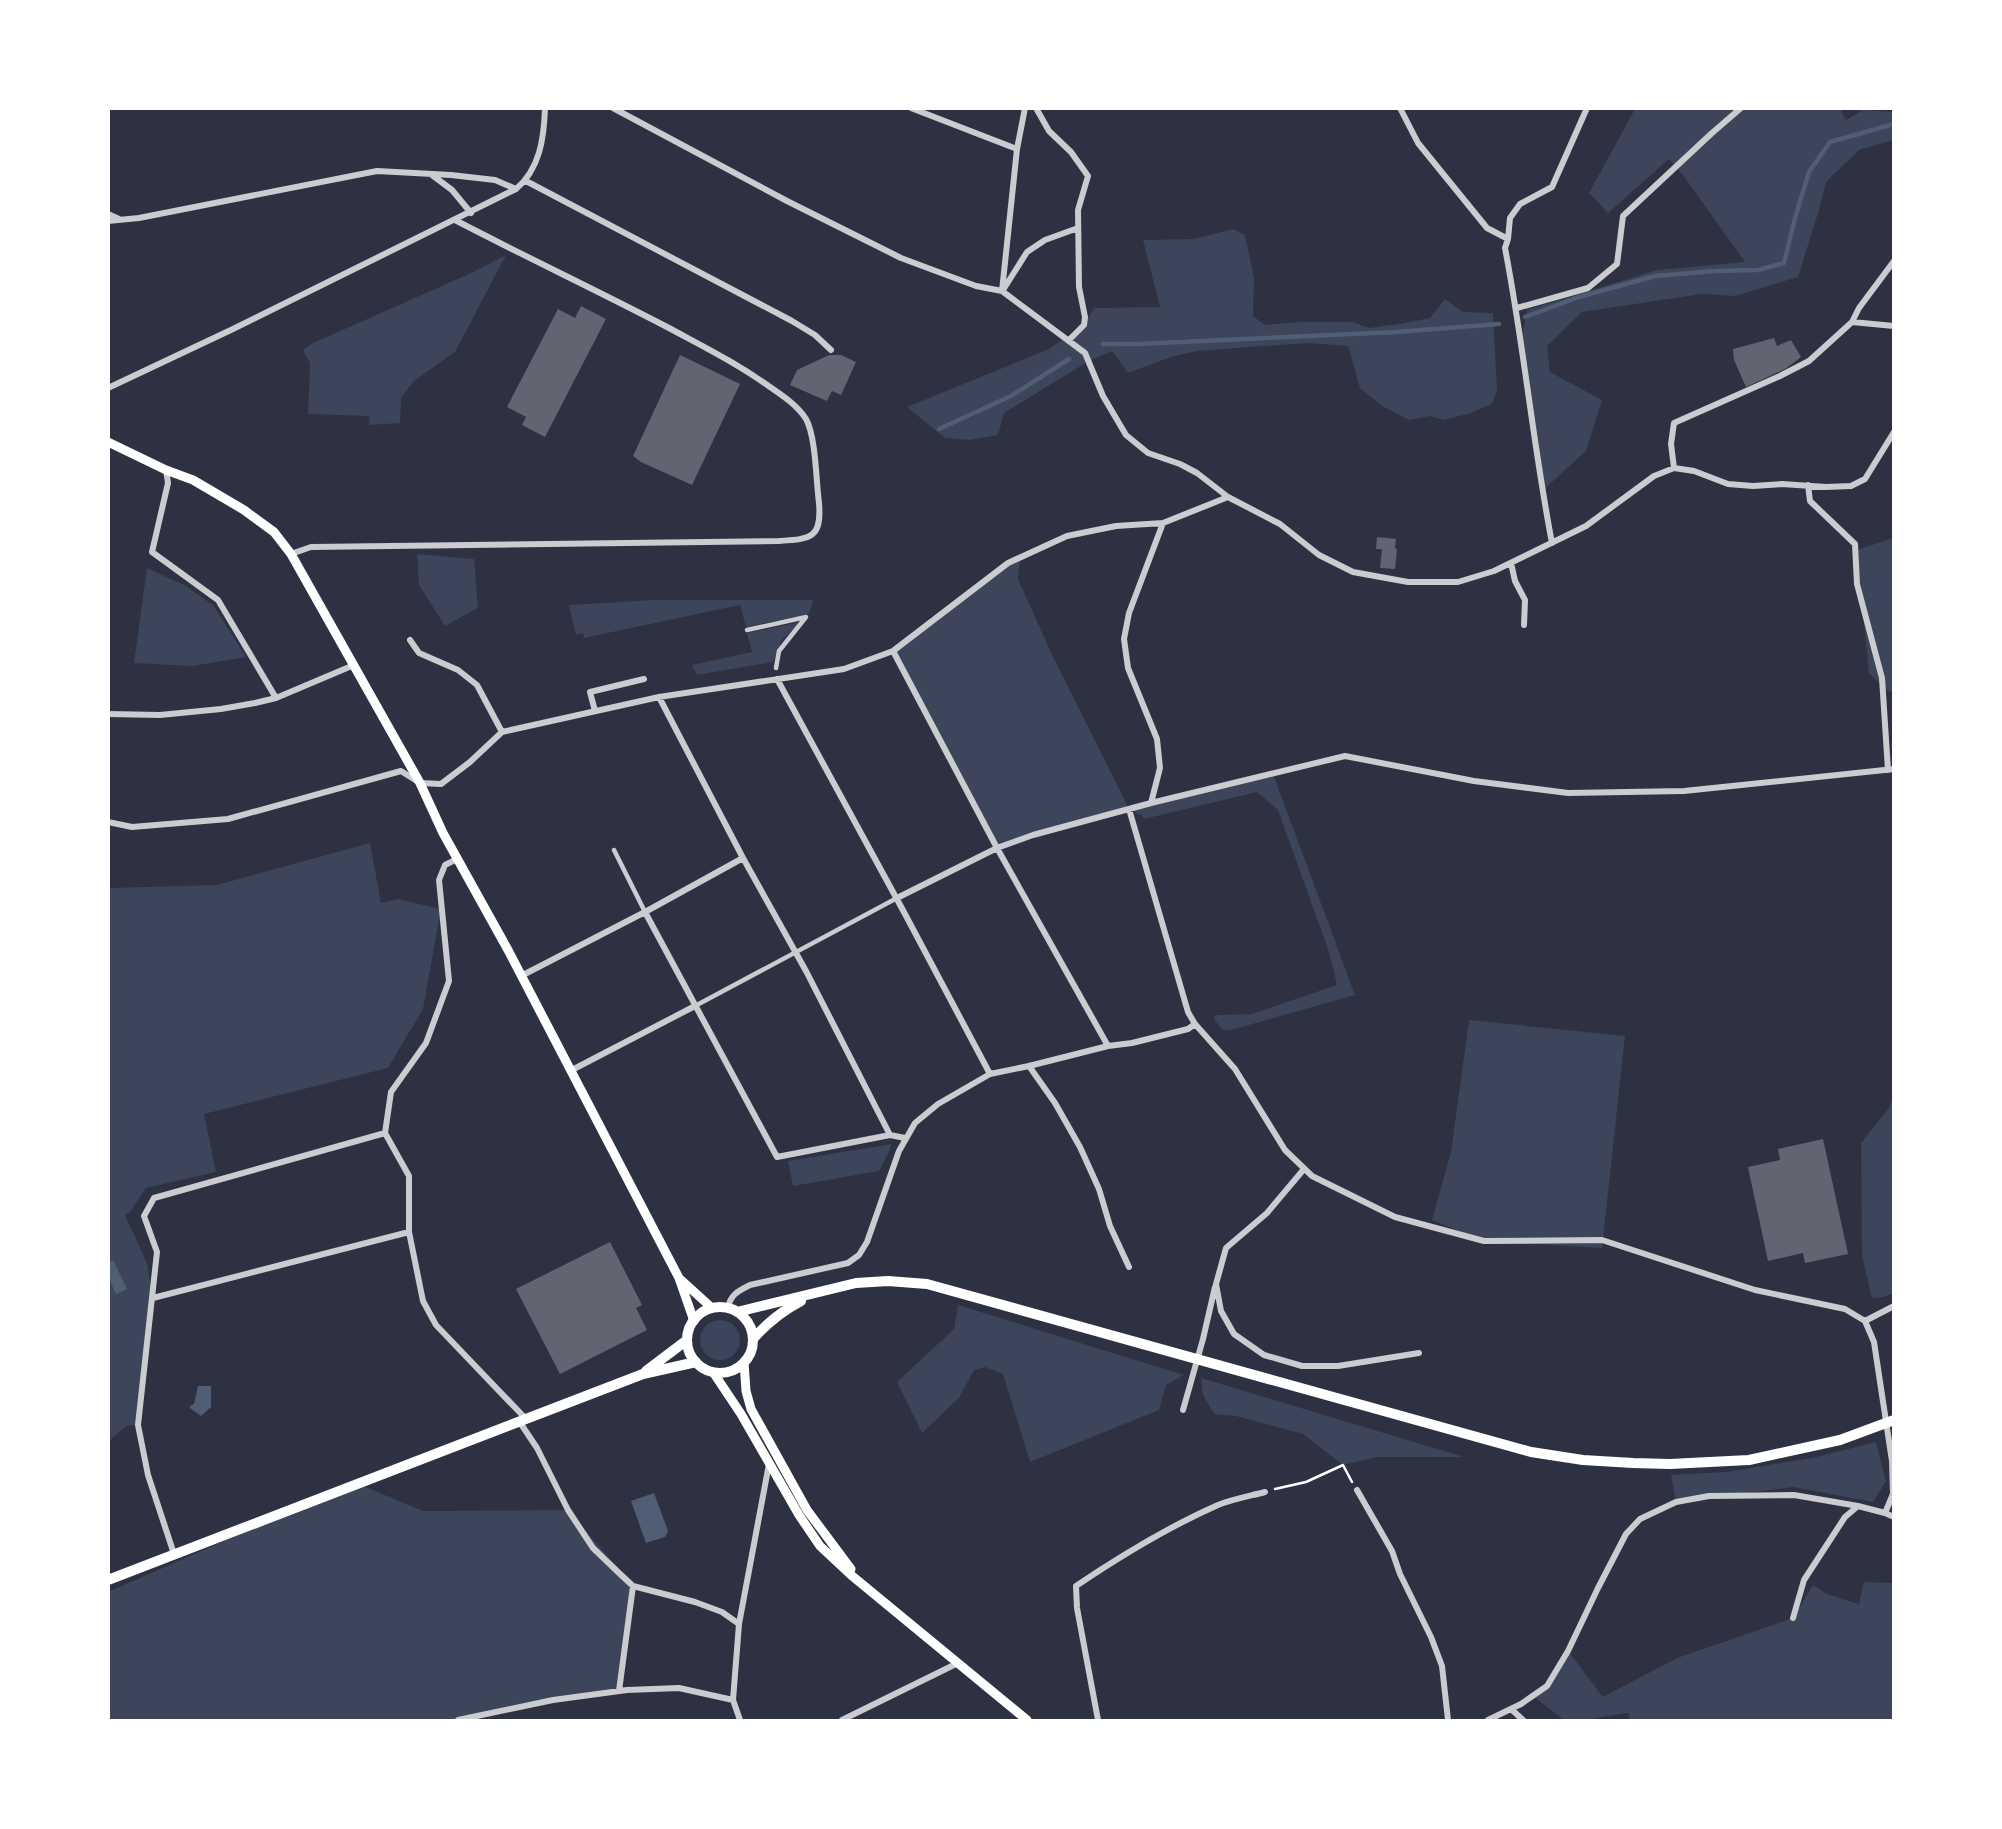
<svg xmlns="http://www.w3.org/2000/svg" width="2002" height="1829" viewBox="0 0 2002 1829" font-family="Rubik,sans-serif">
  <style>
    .green { fill: #3c4559 }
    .water { fill: #4f5d75 }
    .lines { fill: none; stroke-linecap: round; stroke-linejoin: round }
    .stream { stroke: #4f5d75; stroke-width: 4.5 }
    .building { fill: #626471 }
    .path { stroke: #fff; stroke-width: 2.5 }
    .pedestrian { stroke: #caccd0; stroke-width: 4.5 }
    .minor { stroke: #caccd0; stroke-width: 6 }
    .primary { stroke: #fff; stroke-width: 9 }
    .trunk { stroke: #fff; stroke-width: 10 }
  </style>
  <rect width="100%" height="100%" fill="#2d3142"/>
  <path class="green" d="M 1635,109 L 1840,109 L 1846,120 L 1863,110 L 1893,112 L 1893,140 L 1859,150 L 1826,182 L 1819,210 L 1798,277 L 1735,296 L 1702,294 L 1582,312 L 1547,346 L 1550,372 L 1602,400 L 1586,451 L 1542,491 L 1521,342 L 1527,310 L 1657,270 L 1745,262 L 1683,175 L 1669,159 L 1608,213 L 1589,193 Z
    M 1233,229 L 1245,235 L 1254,278 L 1253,316 L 1265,325 L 1298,322 L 1353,322 L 1369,328 L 1399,324 L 1430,318 L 1445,299 L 1463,312 L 1493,313 L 1497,390 L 1492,404 L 1468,414 L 1443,420 L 1430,416 L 1409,420 L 1382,406 L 1360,388 L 1348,346 L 1308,343 L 1197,351 L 1171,357 L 1128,373 L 1112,351 L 1089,361 L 1004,413 L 998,435 L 969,440 L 945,438 L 907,407 L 1049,349 L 1084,325 L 1094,308 L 1160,307 L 1143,240 L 1194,239 Z
    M 506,255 L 455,352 L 414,381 L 401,398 L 400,423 L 370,425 L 369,416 L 308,414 L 310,363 L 303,350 L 311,344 L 469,274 Z
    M 1893,538 L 1894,690 L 1889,692 L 1869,673 L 1857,550 Z
    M 417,554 L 474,559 L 478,608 L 445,626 L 419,585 Z
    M 1020,557 L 1018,579 L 1054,659 L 1129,809 L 1273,774 L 1355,995 L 1231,1030 L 1223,1030 L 1216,1022 L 1214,1016 L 1218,1015 L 1252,1014 L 1337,985 L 1329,952 L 1278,810 L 1257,792 L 1144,819 L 1143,816 L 1129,809 L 997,848 L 893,651 Z
    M 147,568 L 184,585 L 213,605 L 246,657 L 192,666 L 134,663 Z
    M 654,600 L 813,600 L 809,614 L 746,627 L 740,605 L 584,638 L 583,633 L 576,635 L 569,605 Z
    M 801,622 L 782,640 L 773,662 L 697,675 L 692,665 L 752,652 L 747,633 Z
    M 370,843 L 381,903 L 398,899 L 441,909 L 423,1009 L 388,1068 L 204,1114 L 216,1172 L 146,1188 L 130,1212 L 125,1215 L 147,1263 L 153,1298 L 138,1425 L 126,1426 L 109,1441 L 108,888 L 217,885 Z
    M 1469,1020 L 1625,1036 L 1602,1248 L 1484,1241 L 1432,1220 L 1451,1152 Z
    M 1893,1096 L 1893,1293 L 1884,1297 L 1872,1298 L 1862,1256 L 1861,1143 L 1889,1108 Z
    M 891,1144 L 890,1150 L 879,1171 L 793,1186 L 788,1161 Z
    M 958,1305 L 1184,1375 L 1166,1385 L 1159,1410 L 1030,1462 L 1003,1374 L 985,1367 L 974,1370 L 959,1398 L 922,1433 L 897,1382 L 954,1329 Z
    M700 1340a20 20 0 1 1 40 0a20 20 0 1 1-40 0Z
    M 1201,1378 L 1464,1457 L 1378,1457 L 1343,1465 L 1303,1434 L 1236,1416 L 1214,1414 L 1203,1395 Z
    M 1876,1442 L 1886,1481 L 1873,1502 L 1793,1487 L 1676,1502 L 1671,1475 L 1727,1472 L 1816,1457 Z
    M 356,1483 L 423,1511 L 568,1510 L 633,1586 L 619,1691 L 495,1712 L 459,1720 L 109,1720 L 108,1592 Z
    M 1864,1582 L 1893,1583 L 1893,1720 L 1630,1720 L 1628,1713 L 1583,1720 L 1564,1720 L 1533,1696 L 1547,1686 L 1568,1651 L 1603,1697 L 1677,1658 L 1793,1618 L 1813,1585 L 1827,1594 L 1859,1604 Z"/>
  <path class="water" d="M 113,1260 L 127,1289 L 116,1294 L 109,1279 L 109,1262 Z
    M 198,1386 L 211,1386 L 211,1407 L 201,1416 L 190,1408 L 190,1406 L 194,1404 Z
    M 654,1493 L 668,1531 L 665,1537 L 646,1543 L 631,1501 Z"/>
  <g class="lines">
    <path class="stream" d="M 1525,317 L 1579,297 L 1655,276 L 1715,271 L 1758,270 L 1784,263 L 1795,218 L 1809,172 L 1830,142 L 1894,124
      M 1103,344 L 1138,344 L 1396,332 L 1499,324
      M 939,429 L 1011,396 L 1069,359"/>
  </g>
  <path class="building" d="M 581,306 L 606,319 L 545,437 L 522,425 L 526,417 L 507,407 L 558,309 L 575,318 Z
    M 1774,338 L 1777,346 L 1791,340 L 1801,357 L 1785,369 L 1746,387 L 1734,360 L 1733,349 Z
    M 680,355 L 740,384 L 692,485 L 641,462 L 633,456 Z
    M 829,355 L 841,355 L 856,362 L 841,395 L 832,391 L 827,401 L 790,385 L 797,370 Z
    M 1377,537 L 1396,539 L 1395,548 L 1397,549 L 1395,569 L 1380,568 L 1382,549 L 1376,549 Z
    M 1823,1139 L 1848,1254 L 1805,1263 L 1803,1253 L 1768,1261 L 1748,1167 L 1780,1160 L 1778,1149 Z
    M 610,1242 L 642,1305 L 636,1308 L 647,1330 L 560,1374 L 516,1289 Z"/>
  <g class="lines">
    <path class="path" d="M 1275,1489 L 1306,1482 L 1343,1465 L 1352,1482"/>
    <path class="pedestrian" d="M 747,630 L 806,617 L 779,651 L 776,668
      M 614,850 L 645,912
      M 695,1006 L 897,898"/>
    <path class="minor" d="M 613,108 L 787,201 L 901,258 L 976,286 L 1002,291 L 1085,353 L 1103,396 L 1126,435 L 1148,453 L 1180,464 L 1197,473 L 1228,497
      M 911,108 L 1017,149
      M 1036,108 L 1049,131 L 1071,152 L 1088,176 L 1078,210 L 1079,287 L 1085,317 L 1084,325 L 1069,340
      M 1400,108 L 1418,143 L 1487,228 L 1508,239 L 1505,248 C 1524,346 1533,445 1552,543
      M 432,175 L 452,190 L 471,213
      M 526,181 L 792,321 L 815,335 L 831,350
      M 108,214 L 119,219
      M 108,221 L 139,218 L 377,171 L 451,175 L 495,180 L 516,189
      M 1508,239 L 1510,218 L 1520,204 L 1552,187 L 1587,108
      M 1003,290 L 1027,252 L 1045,240 L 1078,228
      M 1002,291 L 1017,149 L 1025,108
      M 1517,308 L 1588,288 L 1617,264 L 1623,216 L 1712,133 L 1741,108
      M 1852,322 L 1894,326
      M 108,388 L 233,329 L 516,189 C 540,169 544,138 545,108
      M 1674,468 L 1671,444 L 1674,423 L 1780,376 L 1809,361 L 1852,322 L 1859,308 L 1894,261
      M 166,470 L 168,483 L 152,552 L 218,600 L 276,698
      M 1808,485 L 1810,501 L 1855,544 L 1857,584 L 1882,678 L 1888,770
      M 291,554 L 311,547 L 779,541 C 810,539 822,539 819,503 C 816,481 816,437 806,419 C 797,405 783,396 770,387 C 738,364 704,347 669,328 C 598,291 526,257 455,220
      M 1511,563 L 1515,581 L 1525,600 L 1524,625
      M 410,640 L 419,653 L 458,670 L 477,685 L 502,732
      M 893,651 L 997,848 L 1108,1046
      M 777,679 L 905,914 L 990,1074
      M 659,697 L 743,858 L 806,971 L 890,1135
      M 595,711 L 590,692 L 644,679
      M 108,714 L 160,715 L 221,709 L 255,703 L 276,698 L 354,665
      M 1151,803 L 1160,768 L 1157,739 L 1128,668 L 1124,639 L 1129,613 L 1163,523
      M 1129,809 L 1188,1012 L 1195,1024 L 1235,1069 L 1285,1150 L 1312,1176 L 1395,1217 L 1484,1241 L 1602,1240 L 1755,1290 L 1845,1309 L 1865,1321 L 1874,1342 L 1892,1461 L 1893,1494 L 1885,1513
      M 108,822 L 132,827 L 228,819 L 401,771 L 420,783 L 441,784 L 470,762 L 502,732 L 659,697 L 844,669 L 893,651 L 1008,563 L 1067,536 L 1116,526 L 1163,523 L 1228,497 L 1280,524 L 1319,555 L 1353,572 L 1408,582 L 1458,582 L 1494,571 L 1586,526 L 1654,476 L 1674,468 L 1694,471 L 1728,484 L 1753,486 L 1782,484 L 1826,487 L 1851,486 L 1865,479 L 1894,432
      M 457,859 L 445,865 L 439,880 L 449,981 L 426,1043 L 391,1092 L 385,1133 L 409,1176 L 409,1232 L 423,1301 L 436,1325 L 526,1419
      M 897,898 L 997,848 L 1033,835 L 1151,803 L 1345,756 L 1474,781 L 1568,793 L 1684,791 L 1894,769
      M 645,912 L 777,1157 L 890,1135 L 905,1138
      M 521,976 L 645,912 L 743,858
      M 1029,1066 L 1055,1103 L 1080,1147 L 1099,1189 L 1110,1226 L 1129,1267
      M 570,1071 L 695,1006
      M 1304,1169 L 1267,1213 L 1226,1248 L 1216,1284 L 1221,1311 L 1234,1334 L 1264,1355 L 1302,1366 L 1338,1366 L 1419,1353
      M 153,1298 L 409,1232
      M 728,1308 C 730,1295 738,1291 750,1285 L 848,1263 L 859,1255 L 867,1242 L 899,1151 L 915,1123 L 938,1104 L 990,1074 L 1029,1066 L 1108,1046 L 1132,1043 L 1188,1029 L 1195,1024
      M 1865,1321 L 1894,1306
      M 1183,1410 L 1203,1339 L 1215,1287
      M 519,1421 L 537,1448 L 568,1510 L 593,1548 L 619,1573 L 633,1586 L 695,1602 L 722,1612 L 739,1624
      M 1357,1490 L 1392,1551 L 1400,1574 L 1431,1637 L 1442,1666 L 1448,1720
      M 174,1554 L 148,1475 L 138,1425 L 157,1252 L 144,1216 L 154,1198 L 385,1133
      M 1793,1618 L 1804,1580 L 1845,1517 L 1858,1506 L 1885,1513 L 1894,1517
      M 619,1691 L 633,1586
      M 1511,1709 L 1523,1720
      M 458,1720 L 553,1700 L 627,1690 L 679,1688 L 733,1700
      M 740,1720 L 733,1700 L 739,1624 L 769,1464
      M 842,1720 L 958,1663
      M 1098,1720 L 1077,1608 L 1076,1586 C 1122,1555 1168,1527 1218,1505 C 1233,1499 1250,1496 1265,1492
      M 1488,1720 L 1521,1704 L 1547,1686 L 1568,1651 L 1598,1588 L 1626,1534 L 1640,1519 L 1676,1502 L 1709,1496 L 1794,1495 L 1858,1506"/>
    <path class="primary" d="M 108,442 L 166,470 L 193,480 L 244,510 L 274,532 L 291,554 L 420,783 L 443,833 L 508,950 L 679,1278 L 694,1321
      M 680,1279 L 712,1308
      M 744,1362 L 746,1391 L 751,1409 L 807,1510 L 851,1569
      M 713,1372 L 741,1414 L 799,1515 L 820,1546 L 851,1575 L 1027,1720"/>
    <path class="trunk" d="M687 1340a33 33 0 1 1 66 0a33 33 0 1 1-66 0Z
      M 737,1312 L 856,1283 L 888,1281 L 927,1284 L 1531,1452 L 1583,1460 L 1633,1463 L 1670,1464 L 1749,1460 L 1840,1440 L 1894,1420
      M 753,1339 C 767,1323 782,1311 801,1301
      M 646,1371 L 687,1340
      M 108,1580 L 643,1374 L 696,1362"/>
  </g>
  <rect width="2002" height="1829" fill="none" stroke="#ffffff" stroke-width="220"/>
</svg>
